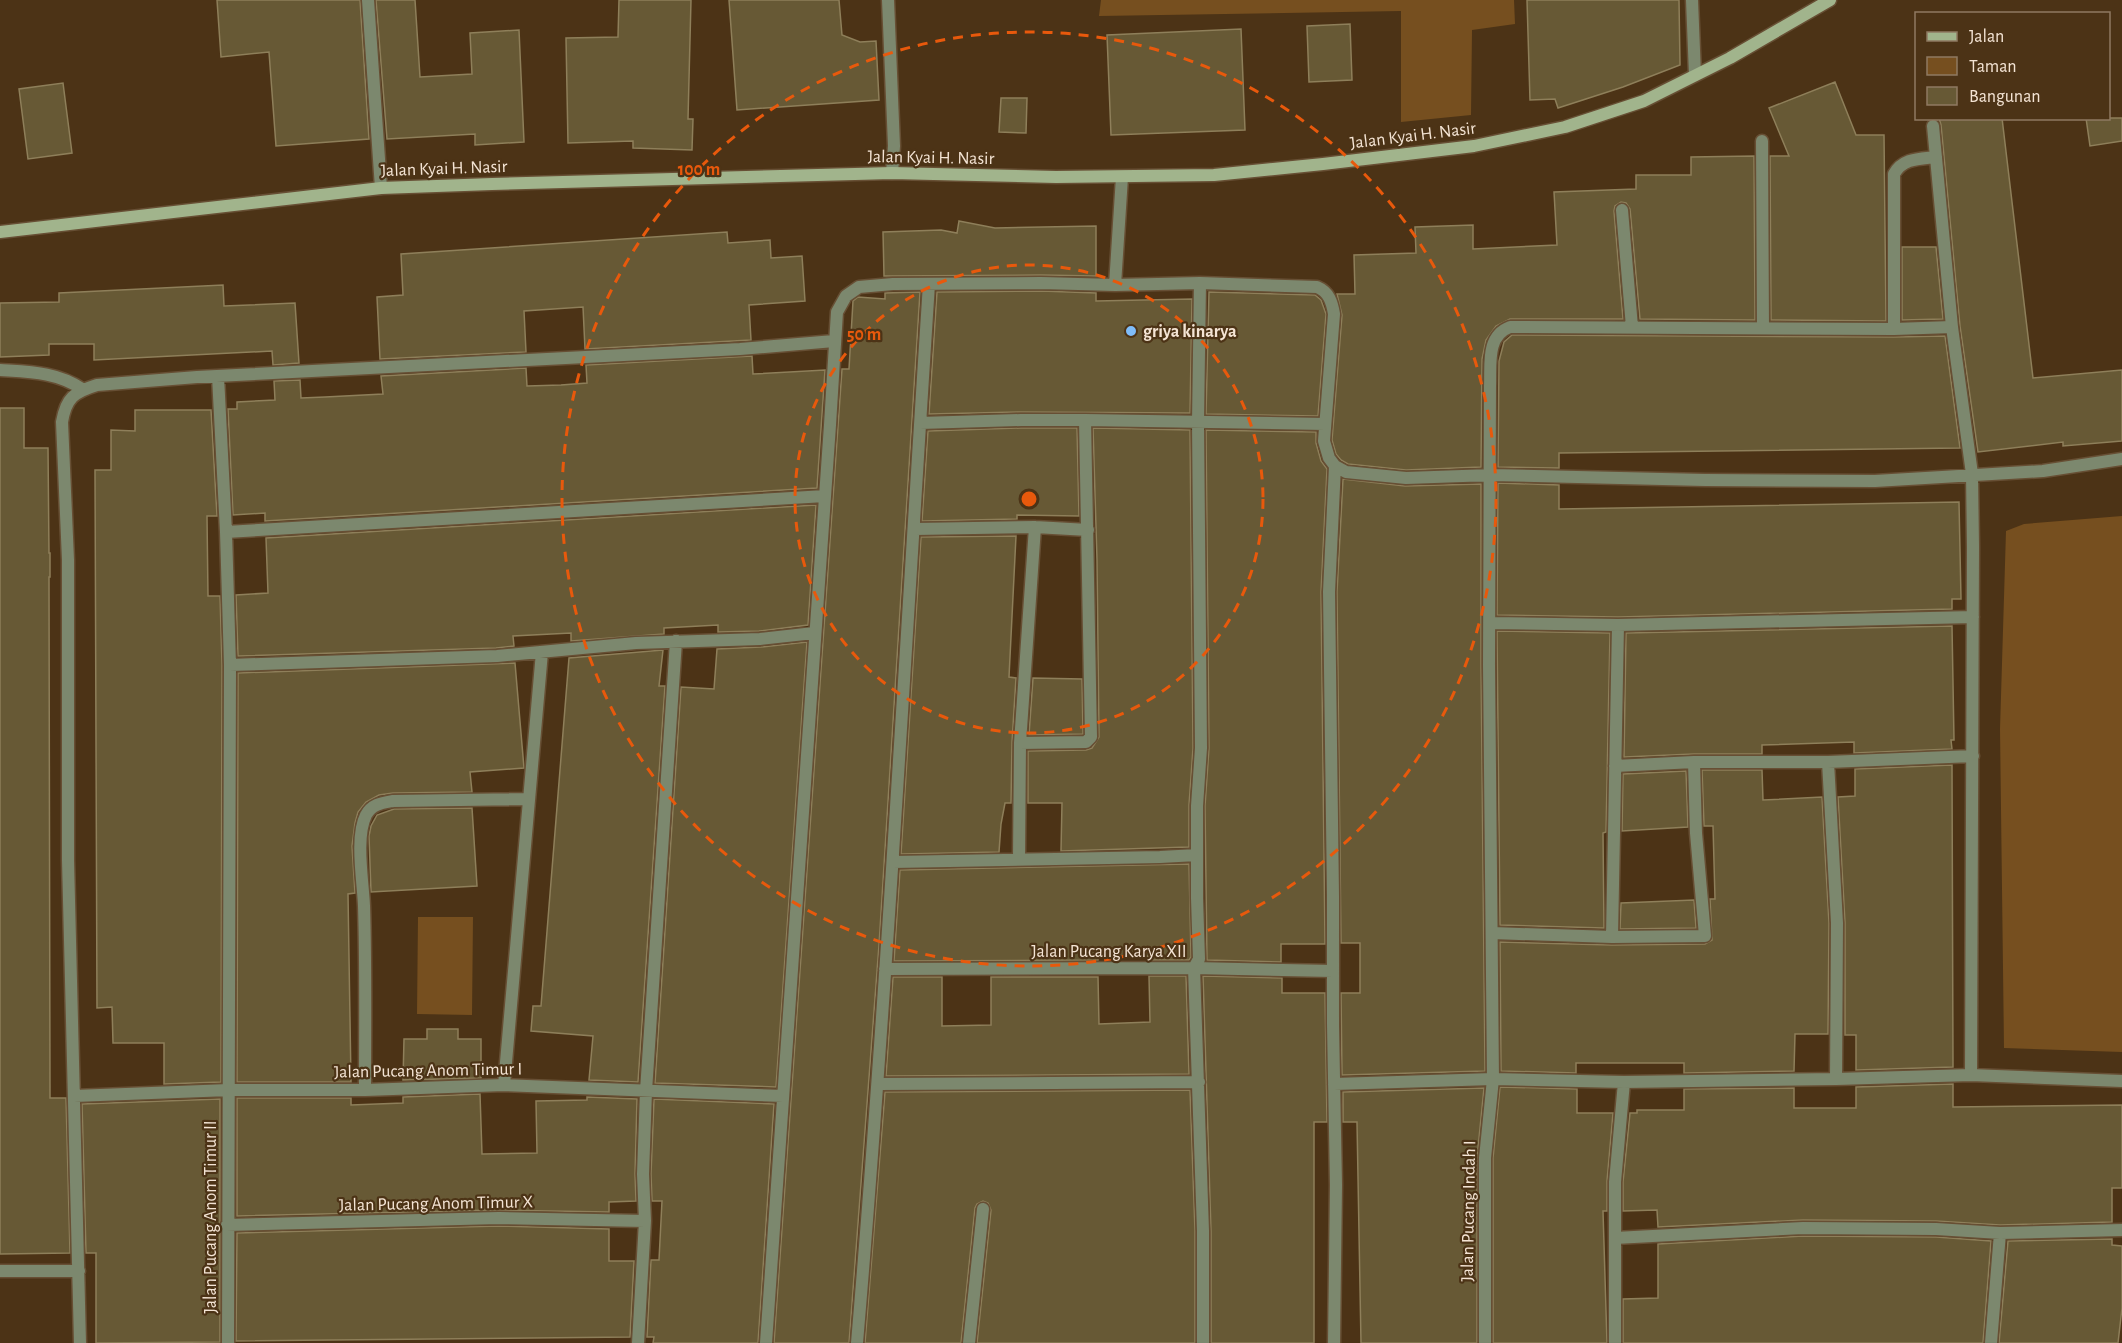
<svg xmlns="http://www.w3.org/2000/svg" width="2122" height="1343" viewBox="0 0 2122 1343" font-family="'Alegreya Sans',sans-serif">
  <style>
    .green { fill: #764f1f }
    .building { fill: #675935; stroke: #8e7f5a; stroke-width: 1.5 }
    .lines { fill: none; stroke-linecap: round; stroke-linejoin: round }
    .lane-casing { stroke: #674f34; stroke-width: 15 }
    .street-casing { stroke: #674f34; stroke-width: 15 }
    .secondary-casing { stroke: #674f34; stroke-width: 15 }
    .lane { stroke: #7c886e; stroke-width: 12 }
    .street { stroke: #7c886e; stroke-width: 12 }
    .secondary { stroke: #a1b48c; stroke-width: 12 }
    .ring { fill: none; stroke: #e8590c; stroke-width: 3; stroke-dasharray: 10 8 }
    .poi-dot { fill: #7fbdf9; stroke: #4c3316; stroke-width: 2 }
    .labels { text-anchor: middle; stroke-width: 4.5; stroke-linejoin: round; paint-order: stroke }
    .street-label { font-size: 18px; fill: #f4e4d4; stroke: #4c3316 }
    .poi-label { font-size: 18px; font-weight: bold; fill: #f4e4d4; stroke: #4c3316; text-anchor: start }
    .centre { fill: #e8590c; stroke: #4c3316; stroke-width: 3 }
    .ring-label { font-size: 18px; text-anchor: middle; font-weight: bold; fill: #e8590c; stroke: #4c3316; stroke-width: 4.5; stroke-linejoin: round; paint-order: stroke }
  </style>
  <rect width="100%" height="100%" fill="#4c3316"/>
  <path class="green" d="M 1101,0 L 1514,0 L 1515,24 L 1472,30 L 1471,115 L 1401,122 L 1401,11 L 1099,16 Z
    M 2122,516 L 2122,1052 L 2004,1048 L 2000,729 L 2006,531 L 2024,524 Z
    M 418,917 L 473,917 L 472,1015 L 417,1014 Z"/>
  <path class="building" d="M 217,0 L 360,0 L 369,139 L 276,146 L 269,52 L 221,57 Z
    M 376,0 L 415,0 L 420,77 L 472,74 L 470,33 L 519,30 L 524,142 L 475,145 L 475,134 L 387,139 Z
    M 619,0 L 691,0 L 688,119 L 693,119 L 692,150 L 633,148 L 633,141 L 568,143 L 566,38 L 618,37 Z
    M 729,0 L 839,0 L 842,35 L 860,42 L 876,41 L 879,100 L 737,110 Z
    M 1527,0 L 1679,0 L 1680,65 L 1623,87 L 1558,108 L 1555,99 L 1530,100 Z
    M 1350,24 L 1352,80 L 1309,82 L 1307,26 Z
    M 1241,29 L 1245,130 L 1111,135 L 1107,35 Z
    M 1835,82 L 1856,135 L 1884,135 L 1886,321 L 1771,320 L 1770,156 L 1789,156 L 1769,108 Z
    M 63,83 L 72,153 L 28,159 L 19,89 Z
    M 1001,98 L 1027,98 L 1026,133 L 999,132 Z
    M 1939,118 L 2002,118 L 2033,378 L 2122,370 L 2122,441 L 2063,446 L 2063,442 L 1978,452 L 1960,326 L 1941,125 Z
    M 2086,118 L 2122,118 L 2122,141 L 2090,146 Z
    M 1754,156 L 1755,320 L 1640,319 L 1630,209 L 1626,203 L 1621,202 L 1615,206 L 1614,211 L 1623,319 L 1510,319 L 1496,326 L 1486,340 L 1482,359 L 1481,467 L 1406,470 L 1348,464 L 1341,460 L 1336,454 L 1332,440 L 1342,315 L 1337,294 L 1355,294 L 1354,255 L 1416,253 L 1415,227 L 1473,225 L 1473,249 L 1557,245 L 1554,192 L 1636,189 L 1636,175 L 1691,175 L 1691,157 Z
    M 959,221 L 995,228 L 1096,226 L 1096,276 L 1041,275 L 884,276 L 883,232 L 941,230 L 957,233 Z
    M 727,232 L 728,243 L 770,240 L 771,258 L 802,256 L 805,301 L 749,305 L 751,340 L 585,349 L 583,307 L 524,311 L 526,352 L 380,359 L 377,297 L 403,295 L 401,254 Z
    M 1902,247 L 1936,247 L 1943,319 L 1902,320 Z
    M 223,285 L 224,306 L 295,303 L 299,363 L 273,365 L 272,351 L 94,360 L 94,344 L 49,344 L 49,355 L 0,357 L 0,303 L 59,302 L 59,293 Z
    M 1041,291 L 1096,293 L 1096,301 L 1192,299 L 1190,413 L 1021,412 L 929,414 L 937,292 Z
    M 920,292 L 879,945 L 849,1343 L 774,1343 L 842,369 L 849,369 L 853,301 L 858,297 L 885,299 L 885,293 Z
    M 1209,292 L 1315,295 L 1321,300 L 1326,314 L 1318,416 L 1206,414 Z
    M 1512,335 L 1894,337 L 1945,336 L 1960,448 L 1559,453 L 1559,468 L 1498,467 L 1499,361 L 1504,342 Z
    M 752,356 L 753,374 L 825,370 L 817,488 L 265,521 L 265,513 L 233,515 L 228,409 L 237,409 L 237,402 L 275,400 L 274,381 L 300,380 L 301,398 L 325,397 L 383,394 L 381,376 L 526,368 L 527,386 L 561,385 L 587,383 L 586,365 Z
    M 0,408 L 24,408 L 24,448 L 48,448 L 49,553 L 50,553 L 50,577 L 49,577 L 50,1098 L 66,1098 L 70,1253 L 0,1254 Z
    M 135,410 L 211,410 L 217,516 L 207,516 L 208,596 L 220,596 L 222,665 L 221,1082 L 164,1084 L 164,1043 L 113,1043 L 112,1007 L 97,1008 L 95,470 L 111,470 L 111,430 L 135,431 Z
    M 1021,428 L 1077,428 L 1079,516 L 1017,515 L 1017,519 L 922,521 L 928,431 Z
    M 1093,428 L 1190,430 L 1193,748 L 1189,805 L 1189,847 L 1061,851 L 1062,803 L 1028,803 L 1028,751 L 1086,750 L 1092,748 L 1099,737 L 1097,560 Z
    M 1206,430 L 1316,432 L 1316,443 L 1321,461 L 1327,469 L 1321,592 L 1325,944 L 1281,944 L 1281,962 L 1207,960 L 1205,806 L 1209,748 Z
    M 1343,479 L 1405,486 L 1481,484 L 1481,665 L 1485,1071 L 1342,1075 L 1341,993 L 1360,993 L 1360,943 L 1341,943 L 1337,592 Z
    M 1498,483 L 1559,485 L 1559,509 L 1959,502 L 1961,599 L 1952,599 L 1952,609 L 1618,617 L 1497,615 Z
    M 816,505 L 808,625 L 759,631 L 718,632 L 718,625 L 664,628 L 664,634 L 571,641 L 571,633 L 513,636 L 514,646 L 496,648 L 238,656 L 236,595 L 268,593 L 266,538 Z
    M 1016,536 L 1009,677 L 1016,678 L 1012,742 L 1011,803 L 1005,803 L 1001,824 L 999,852 L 901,854 L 921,537 Z
    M 1952,626 L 1954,740 L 1951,740 L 1952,749 L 1854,753 L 1854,742 L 1762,745 L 1762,754 L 1694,754 L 1624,757 L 1626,633 Z
    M 1497,631 L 1610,633 L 1606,832 L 1603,833 L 1604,928 L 1500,925 Z
    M 807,642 L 776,1087 L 655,1083 L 681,687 L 714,689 L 717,649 L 761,647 Z
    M 663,650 L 659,686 L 665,686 L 638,1082 L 589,1080 L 593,1036 L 531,1031 L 533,1006 L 541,1006 L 569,658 Z
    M 515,663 L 524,768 L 470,772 L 472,792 L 393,793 L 379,795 L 366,802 L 358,812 L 355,823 L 352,846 L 355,893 L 348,894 L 351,1082 L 237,1082 L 238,673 Z
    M 1033,678 L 1082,679 L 1083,734 L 1029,735 Z
    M 1952,765 L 1953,1067 L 1856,1070 L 1856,1035 L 1845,1035 L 1845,923 L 1838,797 L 1855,796 L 1855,769 Z
    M 1702,770 L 1762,770 L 1763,800 L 1822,797 L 1829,923 L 1828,1034 L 1795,1034 L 1794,1071 L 1684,1073 L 1684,1063 L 1576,1063 L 1576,1073 L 1501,1071 L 1500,942 L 1612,945 L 1705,944 L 1712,940 L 1710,899 L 1715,899 L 1713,826 L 1704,826 Z
    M 1686,771 L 1688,827 L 1622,831 L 1623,774 Z
    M 472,808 L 477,886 L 371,892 L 369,836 L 371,826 L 377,815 L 394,809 Z
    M 1189,864 L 1191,957 L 1189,960 L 1149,960 L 1148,956 L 1098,957 L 1098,960 L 894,961 L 900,870 Z
    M 1694,900 L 1696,928 L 1620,929 L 1621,903 Z
    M 1149,976 L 1186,976 L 1189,1074 L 886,1076 L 893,977 L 942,977 L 942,1026 L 991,1025 L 991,977 L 1098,977 L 1099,1024 L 1150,1022 Z
    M 1203,976 L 1282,978 L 1282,993 L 1325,993 L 1327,1122 L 1314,1122 L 1314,1343 L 1211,1343 L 1211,1231 Z
    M 427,1029 L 458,1029 L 458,1039 L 481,1039 L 481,1078 L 403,1080 L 404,1039 L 427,1039 Z
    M 1953,1084 L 1953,1107 L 2122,1105 L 2122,1188 L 2112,1188 L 2112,1222 L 2000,1225 L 1936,1221 L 1803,1220 L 1658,1227 L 1657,1210 L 1623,1211 L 1623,1182 L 1630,1113 L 1637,1113 L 1637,1110 L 1684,1110 L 1684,1089 L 1794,1088 L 1794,1108 L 1856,1108 L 1856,1087 Z
    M 1500,1087 L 1577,1089 L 1577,1113 L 1613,1113 L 1607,1181 L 1607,1211 L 1603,1211 L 1607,1343 L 1493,1343 L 1493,1158 Z
    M 1484,1088 L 1477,1158 L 1477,1343 L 1361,1343 L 1357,1122 L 1343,1122 L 1343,1092 Z
    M 1190,1090 L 1195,1231 L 1195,1343 L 977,1343 L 991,1210 L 988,1203 L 983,1201 L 977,1204 L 975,1208 L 961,1343 L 865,1343 L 885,1092 Z
    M 480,1094 L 482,1154 L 537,1153 L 536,1101 L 587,1100 L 587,1097 L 637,1099 L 635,1174 L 636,1201 L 609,1202 L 609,1212 L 499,1210 L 237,1216 L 237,1098 L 351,1098 L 351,1105 L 403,1103 L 403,1097 Z
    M 220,1099 L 220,1342 L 96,1343 L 96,1253 L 86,1253 L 82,1104 Z
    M 654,1099 L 774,1104 L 758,1343 L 653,1343 L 654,1337 L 647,1337 L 651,1260 L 659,1260 L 662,1201 L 652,1201 L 651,1174 Z
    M 499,1226 L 609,1229 L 609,1261 L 634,1261 L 630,1337 L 236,1341 L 237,1233 Z
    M 1803,1236 L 1936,1237 L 1991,1241 L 1983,1343 L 1623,1343 L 1623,1299 L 1658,1298 L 1658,1244 Z
    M 2112,1239 L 2112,1245 L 2122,1246 L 2122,1308 L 2118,1343 L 1999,1343 L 2008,1241 Z"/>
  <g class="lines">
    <g class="lane-casing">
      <path id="lane" d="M 1692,0 L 1695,75"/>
    </g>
    <g class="street-casing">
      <path id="street" d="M 368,0 L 381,188
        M 888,0 L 894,146 L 892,173
        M 1933,126 L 1952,327
        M 1762,141 L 1763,328
        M 1622,210 L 1632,327
        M 1115,285 L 1122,177
        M 1894,329 L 1894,174 C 1903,158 1919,159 1936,157
        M 0,370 C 30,372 57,372 82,389
        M 218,376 L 226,532 L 230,665
        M 920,423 L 1021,420 L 1085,420
        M 915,529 L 1035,527 L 1088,530
        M 226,532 L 825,496
        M 1490,623 L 1618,625 L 1973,617
        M 1020,743 L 1035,527
        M 1828,762 L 1837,923 L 1836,1079
        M 1615,766 L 1694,762
        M 1197,855 L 1197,898 L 1199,959 L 1194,968 L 1203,1231 L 1203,1343
        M 1019,859 L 1020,743 L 1086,742 L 1091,737 L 1085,420 L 1325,424
        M 893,862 L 1160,857 L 1197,855 L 1197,806 L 1201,748 L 1198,422 L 1200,283
        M 1492,933 L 1612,937 L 1705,936 L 1696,833 L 1694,762 L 1828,762 L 1973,756
        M 1612,937 L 1618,625
        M 885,969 L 1194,968 L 1333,971
        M 878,1084 L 1199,1082
        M 1334,1084 L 1493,1079 L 1624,1082 L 1836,1079 L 1971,1075 L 2122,1081
        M 504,1085 L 542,652
        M 365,1090 C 365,1029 366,967 364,906 C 363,881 355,837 366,815 C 372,804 382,803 393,801 L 529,799
        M 74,1096 L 229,1090 L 365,1090 L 504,1085 L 783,1096
        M 227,1225 L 499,1218 L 645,1221
        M 1615,1238 L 1803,1228 L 1936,1229 L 2000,1233 L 2122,1230
        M 0,1271 L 79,1271
        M 80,1343 L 68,860 L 68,560 L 62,422 C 66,398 74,392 97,385 L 197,377 L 740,349 L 834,341
        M 228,1343 L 230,665 L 497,656 L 636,643 L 760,639 L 814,633
        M 638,1343 L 645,1221 L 643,1174 L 646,1091 L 676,641
        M 766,1343 L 830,425 L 837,312 L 846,296 L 859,287 L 893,284 L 1041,283 L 1115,285 L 1200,283 L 1317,287 C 1329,292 1332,302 1334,314 L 1324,441 L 1329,458 L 1335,466 L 1346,472 L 1406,478 L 1491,475 L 1705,480 L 1875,481 L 2043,471 L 2122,459
        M 857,1343 C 887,990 906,637 929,284
        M 969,1343 L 983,1209
        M 1334,1343 L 1336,1185 L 1333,1024 L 1333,896 L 1329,592 L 1335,466
        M 1485,1343 L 1485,1158 L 1493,1079 L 1489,665 L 1490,386 C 1491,364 1486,336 1510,327 L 1894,329 L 1952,327 L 1972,474 L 1973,547 L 1971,1075
        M 1615,1343 L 1615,1182 L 1624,1082
        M 1991,1343 L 2000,1233"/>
    </g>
    <g class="secondary-casing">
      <path id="secondary" d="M 0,232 L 381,188 L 492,184 L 892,173 L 1056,177 L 1214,175 L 1323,164 L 1474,146 L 1565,127 L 1644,101 L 1730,58 L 1830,0"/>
    </g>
    <use href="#lane" class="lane"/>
    <use href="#street" class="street"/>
    <use href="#secondary" class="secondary"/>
  </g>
  <g class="ring">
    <circle cx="1029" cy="499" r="234"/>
    <circle cx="1029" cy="499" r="467"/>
  </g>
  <circle class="poi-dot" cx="1131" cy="331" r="6"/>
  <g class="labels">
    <g class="street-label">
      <text transform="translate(1413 135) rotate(-7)" y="6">Jalan Kyai H. Nasir</text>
      <text transform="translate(931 157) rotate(1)" y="6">Jalan Kyai H. Nasir</text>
      <text transform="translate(444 168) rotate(-2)" y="6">Jalan Kyai H. Nasir</text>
      <text x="1109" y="957">Jalan Pucang Karya XII</text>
      <text transform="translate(428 1070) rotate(-1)" y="6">Jalan Pucang Anom Timur I</text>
      <text transform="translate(436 1203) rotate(-1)" y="6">Jalan Pucang Anom Timur X</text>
      <text transform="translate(1468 1211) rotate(-89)" y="6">Jalan Pucang Indah I</text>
      <text transform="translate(210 1217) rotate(-90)" y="6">Jalan Pucang Anom Timur II</text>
    </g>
    <g class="poi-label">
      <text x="1143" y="337">griya kinarya</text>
    </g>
  </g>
  <circle cx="1029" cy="499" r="9" class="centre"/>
  <g class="ring-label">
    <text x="699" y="175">100 m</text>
    <text x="864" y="340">50 m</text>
  </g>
  <rect x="1915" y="12" width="195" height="108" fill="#4c3316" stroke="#8f7a62" stroke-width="1.5"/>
  <rect x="1927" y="32" width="30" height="9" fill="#a1b48c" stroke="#8f7a62" stroke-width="1.5"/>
  <text x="1969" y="42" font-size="18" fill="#f4e4d4">Jalan</text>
  <rect x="1927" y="57" width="30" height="18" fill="#764f1f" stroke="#8f7a62" stroke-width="1.5"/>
  <text x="1969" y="72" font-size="18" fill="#f4e4d4">Taman</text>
  <rect x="1927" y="87" width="30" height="18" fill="#675935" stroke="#8f7a62" stroke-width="1.5"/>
  <text x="1969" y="102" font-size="18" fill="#f4e4d4">Bangunan</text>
</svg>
